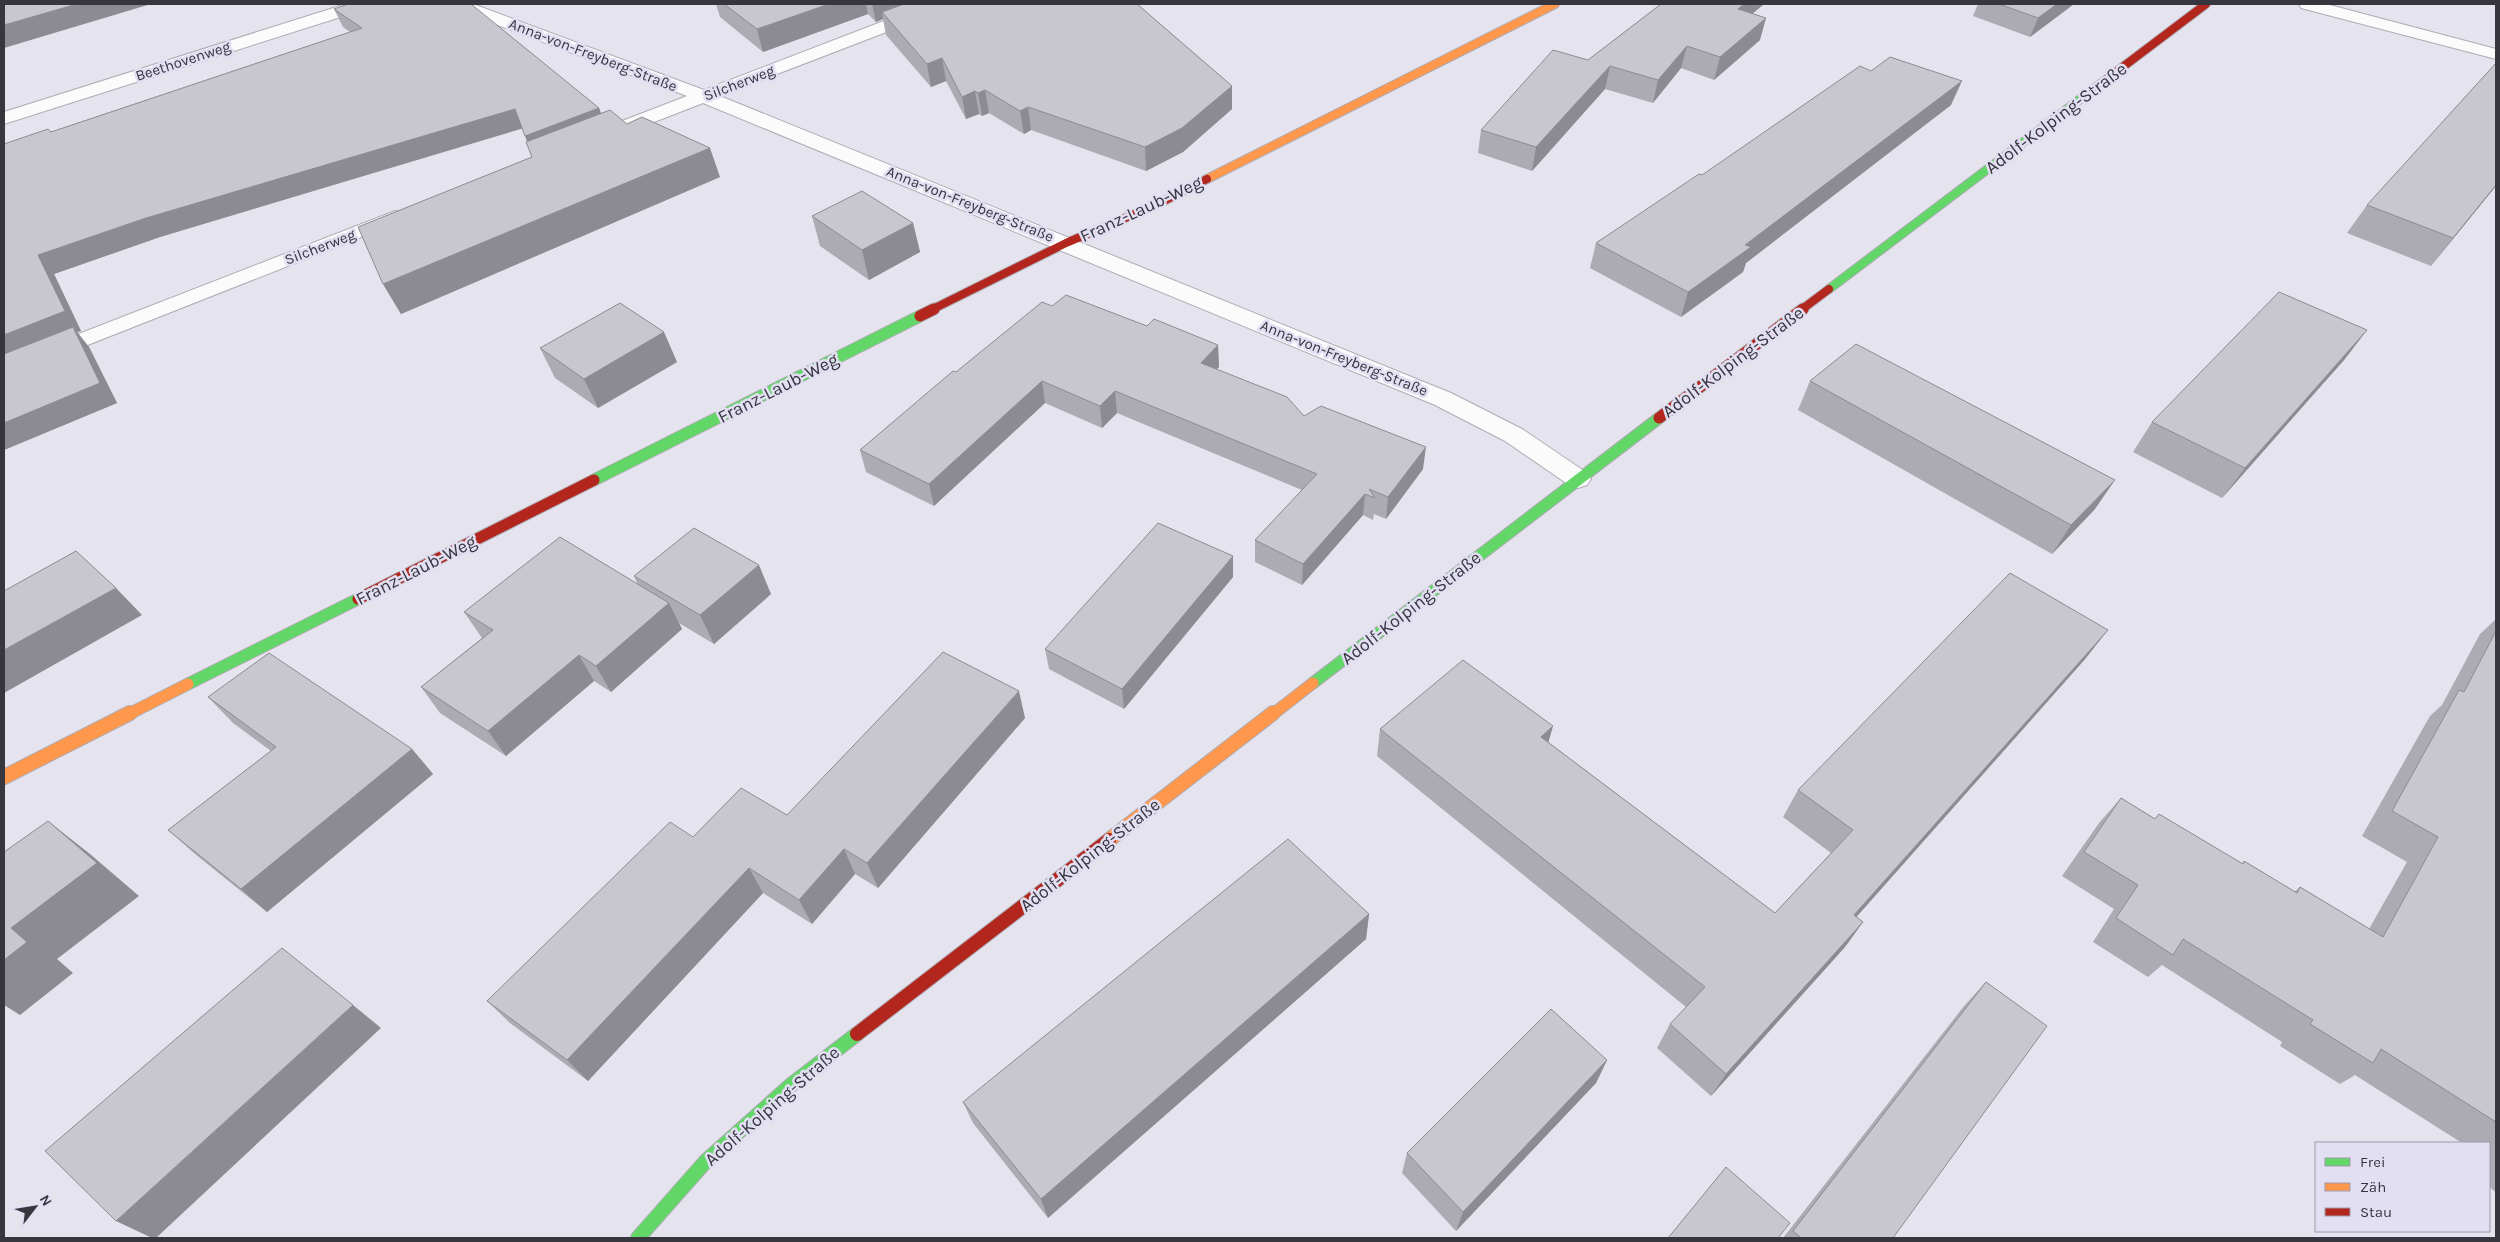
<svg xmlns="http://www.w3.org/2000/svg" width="2500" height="1242" viewBox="0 0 2500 1242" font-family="Karla,sans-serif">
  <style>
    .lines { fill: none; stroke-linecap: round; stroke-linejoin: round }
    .street-casing { stroke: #adacb4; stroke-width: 2 }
    .fast-far2-casing { stroke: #adacb4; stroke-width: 10 }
    .fast-far1-casing { stroke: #adacb4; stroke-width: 13 }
    .fast-casing { stroke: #adacb4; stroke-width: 16 }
    .slow-far2-casing { stroke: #adacb4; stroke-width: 10 }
    .slow-far1-casing { stroke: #adacb4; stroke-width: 13 }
    .slow-casing { stroke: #adacb4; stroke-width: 16 }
    .jam-far2-casing { stroke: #adacb4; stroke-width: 10 }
    .jam-far1-casing { stroke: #adacb4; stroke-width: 13 }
    .jam-casing { stroke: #adacb4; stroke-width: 16 }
    .street { fill: #fbfbfc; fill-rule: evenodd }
    .fast-far2 { stroke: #63d668; stroke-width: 8 }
    .fast-far1 { stroke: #63d668; stroke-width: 11 }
    .fast { stroke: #63d668; stroke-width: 14 }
    .slow-far2 { stroke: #ff974d; stroke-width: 8 }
    .slow-far1 { stroke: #ff974d; stroke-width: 11 }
    .slow { stroke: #ff974d; stroke-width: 14 }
    .jam-far2 { stroke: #b3261e; stroke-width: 8 }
    .jam-far1 { stroke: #b3261e; stroke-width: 11 }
    .jam { stroke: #b3261e; stroke-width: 14 }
    .wall { fill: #acaab2 }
    .shaded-wall { fill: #8c8b91 }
    .building { fill: #c8c6cf; stroke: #8c8b91 }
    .labels { text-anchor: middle; stroke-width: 5; stroke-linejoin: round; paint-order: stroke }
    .far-street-label { font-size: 15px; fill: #37353d; stroke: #e2dff2 }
    .street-label { font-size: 18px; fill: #37353d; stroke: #e2dff2 }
  </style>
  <rect width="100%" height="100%" fill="#e5e3ee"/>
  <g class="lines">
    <g class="street-casing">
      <path id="street" d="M 346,4 L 372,4 L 369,8 L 4,124 L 4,112 Z
        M 449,4 L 473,4 L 704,90 L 928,4 L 951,4 L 949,8 L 720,96 L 1451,393 L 1522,429 L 1587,473 L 1591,479 L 1587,485 L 1578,488 L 1569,485 L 1505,441 L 1435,405 L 703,103 L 618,136 L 604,136 L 601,132 L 604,128 L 687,96 L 452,8 Z
        M 2299,4 L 2326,4 L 2496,49 L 2496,59 L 2301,8 Z
        M 395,211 L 402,213 L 405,217 L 402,221 L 4,378 L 4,363 Z"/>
    </g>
    <g class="fast-far2-casing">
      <path id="fast-far2" d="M 1829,289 L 2083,97"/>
    </g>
    <g class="fast-far1-casing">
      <path id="fast-far1" d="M 594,480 L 920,316
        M 1313,683 L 1659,418
        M 188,684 L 358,599"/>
    </g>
    <g class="fast-casing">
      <path id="fast" d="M 638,1238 L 706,1161 L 791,1085 L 857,1034"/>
    </g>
    <g class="slow-far2-casing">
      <path id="slow-far2" d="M 1207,179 L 1555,4"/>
    </g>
    <g class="slow-far1-casing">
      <path id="slow-far1" d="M 127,715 L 188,684
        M 1272,715 L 1313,683"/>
    </g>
    <g class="slow-casing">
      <path id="slow" d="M 4,777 L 130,713
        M 1109,840 L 1273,713"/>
    </g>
    <g class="jam-far2-casing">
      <path id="jam-far2" d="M 2083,97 L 2206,4
        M 931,310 L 1066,243 L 1156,205 L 1207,179
        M 1801,310 L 1829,289"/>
    </g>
    <g class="jam-far1-casing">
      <path id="jam-far1" d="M 920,316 L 934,309
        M 1659,418 L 1803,309
        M 358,599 L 594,480"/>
    </g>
    <g class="jam-casing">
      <path id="jam" d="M 857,1034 L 1109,840"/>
    </g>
    <use href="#street" class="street"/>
    <use href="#fast-far2" class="fast-far2"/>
    <use href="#fast-far1" class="fast-far1"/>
    <use href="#fast" class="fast"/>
    <use href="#slow-far2" class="slow-far2"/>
    <use href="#slow-far1" class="slow-far1"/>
    <use href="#slow" class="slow"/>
    <use href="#jam-far2" class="jam-far2"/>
    <use href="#jam-far1" class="jam-far1"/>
    <use href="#jam" class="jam"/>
  </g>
  <path class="wall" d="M 716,4 L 1137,4 L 1232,86 L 1232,109 L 1183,152 L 1146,171 L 1031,130 L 1024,134 L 989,113 L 982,116 L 979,114 L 966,119 L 946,81 L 931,87 L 886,35 L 883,19 L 876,22 L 868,14 L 763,52 L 720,17 Z
    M 1661,4 L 1764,4 L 1753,13 L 1760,40 L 1714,80 L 1681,68 L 1653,103 L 1605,89 L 1532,171 L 1478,153 L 1481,130 L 1588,60 Z
    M 1978,4 L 2074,4 L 2030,37 L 1973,16 Z
    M 334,9 L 599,108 L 601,114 L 627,124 L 720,177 L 401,314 L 383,284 L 532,157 L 527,141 L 522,128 L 160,237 L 54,274 L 81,331 L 77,332 L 89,347 L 117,403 L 4,450 L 51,132 L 350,32 L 343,27 Z
    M 1951,105 L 1746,263 L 1743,272 L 1681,317 L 1590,268 L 1596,243 L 1702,175 Z
    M 2496,186 L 2431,266 L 2347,233 L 2367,205 Z
    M 812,216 L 913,223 L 920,252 L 869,280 L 820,246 Z
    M 1052,306 L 1147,326 L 1218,345 L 1219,367 L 1216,369 L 1304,416 L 1423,469 L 1386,519 L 1374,514 L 1373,520 L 1363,515 L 1302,585 L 1255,562 L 1255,540 L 1302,490 L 1117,413 L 1102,428 L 1045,403 L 934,506 L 866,472 L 860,450 L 956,372 Z
    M 2367,330 L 2344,360 L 2222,498 L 2133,452 L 2152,422 Z
    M 540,348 L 677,362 L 598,408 L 555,378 Z
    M 1810,381 L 2095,509 L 2052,554 L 1798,410 Z
    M 634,576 L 771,594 L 714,644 L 679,623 L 682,629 L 611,692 L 594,681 L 506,756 L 440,713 L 421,687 L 482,638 L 464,612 L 638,585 Z
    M 1233,577 L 1124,709 L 1049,669 L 1045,649 Z
    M 2496,619 L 2496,1192 L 2489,1187 L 2489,1143 L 2462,1143 L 2355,1075 L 2340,1084 L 2280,1046 L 2282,1042 L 2162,965 L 2148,977 L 2093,942 L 2114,909 L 2062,876 L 2099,823 L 2121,798 L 2155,819 L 2159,814 L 2242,864 L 2244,861 L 2294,892 L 2300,887 L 2369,929 L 2407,862 L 2362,836 L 2430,716 L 2442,705 L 2480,634 Z
    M 2086,658 L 1856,917 L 1863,922 L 1845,947 L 1711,1096 L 1657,1048 L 1670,1024 L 1686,1007 L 1377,756 L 1380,729 L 1553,726 L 1548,742 L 1775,913 L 1831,853 L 1783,817 L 1798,790 Z
    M 208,697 L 412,749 L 433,774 L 267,912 L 195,854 L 168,830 L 271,751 L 233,723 Z
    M 1025,718 L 878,888 L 855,874 L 812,924 L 763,893 L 588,1081 L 510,1023 L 487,1001 L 693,837 L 787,815 Z
    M 1369,914 L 1366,939 L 1048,1218 L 973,1123 L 963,1102 Z
    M 1986,982 L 1893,1238 L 1783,1238 L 1964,1006 Z
    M 1607,1060 L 1596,1083 L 1456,1231 L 1402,1173 L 1407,1153 Z"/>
  <path class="shaded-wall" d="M 77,4 L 151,4 L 4,48 L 4,25 Z
    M 829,4 L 866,4 L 868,14 L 763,52 L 757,29 Z
    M 872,4 L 923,4 L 882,12 L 883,19 L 876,22 Z
    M 1744,4 L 1764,4 L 1732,31 L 1738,9 Z
    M 2057,4 L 2074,4 L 2030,37 L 2038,18 Z
    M 1766,18 L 1760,40 L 1714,80 L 1720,57 Z
    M 1687,46 L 1681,68 L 1653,103 L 1658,80 Z
    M 942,58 L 946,81 L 931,87 L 927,64 Z
    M 1610,66 L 1605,89 L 1532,171 L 1536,147 Z
    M 1962,81 L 1951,105 L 1746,263 L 1743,272 L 1681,317 L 1688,292 L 1745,245 Z
    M 1232,86 L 1232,109 L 1183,152 L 1146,171 L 1145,147 Z
    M 985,90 L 989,113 L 982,116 L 978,93 Z
    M 975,91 L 979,114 L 966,119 L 962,97 Z
    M 1028,107 L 1031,130 L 1024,134 L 1020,111 Z
    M 599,108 L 606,127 L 533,155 L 525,136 Z
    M 515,109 L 524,128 L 160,237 L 54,274 L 81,331 L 77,332 L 89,347 L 117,403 L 4,450 L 4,335 L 38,255 L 146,218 Z
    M 710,148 L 720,177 L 401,314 L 383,284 Z
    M 2496,185 L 2496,186 L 2431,266 L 2453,238 Z
    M 913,223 L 920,252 L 869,280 L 862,250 Z
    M 2367,330 L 2344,360 L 2222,498 L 2245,468 Z
    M 664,332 L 677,362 L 598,408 L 584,379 Z
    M 1218,345 L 1219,367 L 1201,385 L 1201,363 Z
    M 1042,381 L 1045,403 L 934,506 L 929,484 Z
    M 1115,391 L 1117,413 L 1102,428 L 1100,406 Z
    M 1426,447 L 1423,469 L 1386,519 L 1388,497 Z
    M 2115,480 L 2095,509 L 2052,554 L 2071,525 Z
    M 1365,494 L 1363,515 L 1302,585 L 1303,564 Z
    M 1233,556 L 1233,577 L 1124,709 L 1122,689 Z
    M 759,565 L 771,594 L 714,644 L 700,615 Z
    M 116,588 L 142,615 L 4,693 L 4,650 Z
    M 669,603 L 682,629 L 611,692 L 596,666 Z
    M 2108,630 L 2086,658 L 1836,940 L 1854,915 Z
    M 579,655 L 594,681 L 506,756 L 488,731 Z
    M 1019,691 L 1025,718 L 878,888 L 867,863 Z
    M 1553,726 L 1545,754 L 1541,737 Z
    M 412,749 L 433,774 L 267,912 L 241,889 Z
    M 48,821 L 90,854 L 139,896 L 57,959 L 73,973 L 20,1015 L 4,1005 L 4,960 L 11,928 Z
    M 844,849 L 855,874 L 812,924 L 799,900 Z
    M 749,868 L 763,893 L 588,1081 L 567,1060 Z
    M 1369,914 L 1366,939 L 1048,1218 L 1041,1199 Z
    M 1863,922 L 1845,947 L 1711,1096 L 1726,1074 Z
    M 353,1005 L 381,1028 L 156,1238 L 152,1238 L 116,1221 Z
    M 1607,1060 L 1596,1083 L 1456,1231 L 1463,1212 Z"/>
  <path class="building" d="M 4,4 L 77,4 L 4,25 Z
    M 348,4 L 471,4 L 599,108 L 525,136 L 515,109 L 146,218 L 38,255 L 65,311 L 4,335 L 4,144 L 48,129 L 51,132 L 362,28 L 334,9 Z
    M 724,4 L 829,4 L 757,29 Z
    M 904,4 L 1137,4 L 1232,86 L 1182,128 L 1145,147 L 1028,107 L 1020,111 L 985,90 L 978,93 L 975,91 L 962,97 L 942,58 L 927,64 L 882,12 Z
    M 1661,4 L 1744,4 L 1738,9 L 1766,18 L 1720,57 L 1687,46 L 1658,80 L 1610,66 L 1536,147 L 1481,130 L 1553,50 L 1588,60 Z
    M 1999,4 L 2057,4 L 2038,18 Z
    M 1890,57 L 1962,81 L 1745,245 L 1751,247 L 1688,292 L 1596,243 L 1699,174 L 1702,175 L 1860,66 L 1871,71 Z
    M 2496,63 L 2496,185 L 2453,238 L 2367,205 Z
    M 610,110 L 627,124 L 642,117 L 710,148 L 383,284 L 358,227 L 532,157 L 526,142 Z
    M 862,191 L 913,223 L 862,250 L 812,216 Z
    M 2279,292 L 2367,330 L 2245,468 L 2152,422 Z
    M 1066,295 L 1147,326 L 1154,319 L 1218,345 L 1201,363 L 1287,397 L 1304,416 L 1321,406 L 1426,447 L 1388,497 L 1369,489 L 1375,498 L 1365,494 L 1303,564 L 1255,540 L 1317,474 L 1115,391 L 1100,406 L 1042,381 L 929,484 L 860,450 L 953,371 L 956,372 L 1042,302 L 1052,306 Z
    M 620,303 L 664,332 L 584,379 L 540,348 Z
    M 73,327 L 100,383 L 4,423 L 4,354 Z
    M 1856,344 L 2115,480 L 2071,525 L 1810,381 Z
    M 1158,523 L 1233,556 L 1122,689 L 1045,649 Z
    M 694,528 L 759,565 L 700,615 L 634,576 Z
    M 560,537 L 669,603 L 596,666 L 579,655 L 488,731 L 421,687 L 493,630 L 464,612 Z
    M 76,551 L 116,588 L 4,650 L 4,591 Z
    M 2010,573 L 2108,630 L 1854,915 L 1863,922 L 1726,1074 L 1670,1024 L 1705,987 L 1380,729 L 1463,660 L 1553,726 L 1541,737 L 1775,913 L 1853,830 L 1798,790 Z
    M 2496,631 L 2496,1122 L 2381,1049 L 2373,1063 L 2310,1024 L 2313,1020 L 2183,939 L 2173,955 L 2116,918 L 2138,885 L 2084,852 L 2121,798 L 2155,819 L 2159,814 L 2243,864 L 2244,861 L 2297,893 L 2300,887 L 2383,937 L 2438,837 L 2392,811 L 2459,690 L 2464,692 Z
    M 943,652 L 1019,691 L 867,863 L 844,849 L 799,900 L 749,868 L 567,1060 L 487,1001 L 670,822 L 693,837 L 741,788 L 787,815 Z
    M 269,653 L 412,749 L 241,889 L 168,830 L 276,747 L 208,697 Z
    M 48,821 L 97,863 L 11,928 L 27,942 L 4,960 L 4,852 Z
    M 1288,839 L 1369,914 L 1041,1199 L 963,1102 Z
    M 282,948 L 353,1005 L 116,1221 L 45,1151 Z
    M 1986,982 L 2047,1026 L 1893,1238 L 1801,1238 L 1793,1231 Z
    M 1551,1009 L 1607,1060 L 1463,1212 L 1407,1153 Z
    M 1726,1167 L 1790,1223 L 1778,1238 L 1668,1238 Z"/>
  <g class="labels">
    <g class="far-street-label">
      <text transform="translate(593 55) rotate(21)" y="5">Anna-von-Freyberg-Straße</text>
      <text transform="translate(183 61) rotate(-18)" y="5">Beethovenweg</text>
      <text transform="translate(739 83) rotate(-21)" y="5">Silcherweg</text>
      <text transform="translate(970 204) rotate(22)" y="5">Anna-von-Freyberg-Straße</text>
      <text transform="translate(320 247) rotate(-21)" y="5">Silcherweg</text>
      <text transform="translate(1344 358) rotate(22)" y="5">Anna-von-Freyberg-Straße</text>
    </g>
    <g class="street-label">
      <text transform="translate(2056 118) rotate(-37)" y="6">Adolf-Kolping-Straße</text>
      <text transform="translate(1141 209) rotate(-25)" y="6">Franz-Laub-Weg</text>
      <text transform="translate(1733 362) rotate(-37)" y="6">Adolf-Kolping-Straße</text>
      <text transform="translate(778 388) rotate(-27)" y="6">Franz-Laub-Weg</text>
      <text transform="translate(416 570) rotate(-27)" y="6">Franz-Laub-Weg</text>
      <text transform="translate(1411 608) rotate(-38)" y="6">Adolf-Kolping-Straße</text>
      <text transform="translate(1090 855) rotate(-38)" y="6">Adolf-Kolping-Straße</text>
      <text transform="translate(772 1106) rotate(-41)" y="6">Adolf-Kolping-Straße</text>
    </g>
  </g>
  <rect width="2500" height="1242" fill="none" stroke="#37353d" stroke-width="10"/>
  <rect x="2315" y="1142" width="175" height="90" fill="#e2dff2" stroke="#9e9baa"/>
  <rect x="2325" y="1158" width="25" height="8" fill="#63d668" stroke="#9e9baa"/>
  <text x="2360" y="1167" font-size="15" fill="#37353d">Frei</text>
  <rect x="2325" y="1183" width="25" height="8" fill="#ff974d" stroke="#9e9baa"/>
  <text x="2360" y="1192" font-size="15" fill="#37353d">Zäh</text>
  <rect x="2325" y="1208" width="25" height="8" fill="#b3261e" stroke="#9e9baa"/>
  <text x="2360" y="1217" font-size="15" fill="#37353d">Stau</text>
  <g transform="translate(35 1207) rotate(59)" stroke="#e2dff2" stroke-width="4" paint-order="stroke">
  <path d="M0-4L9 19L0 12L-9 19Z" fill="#37353d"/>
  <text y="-8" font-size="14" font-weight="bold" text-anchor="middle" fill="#37353d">N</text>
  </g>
</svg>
